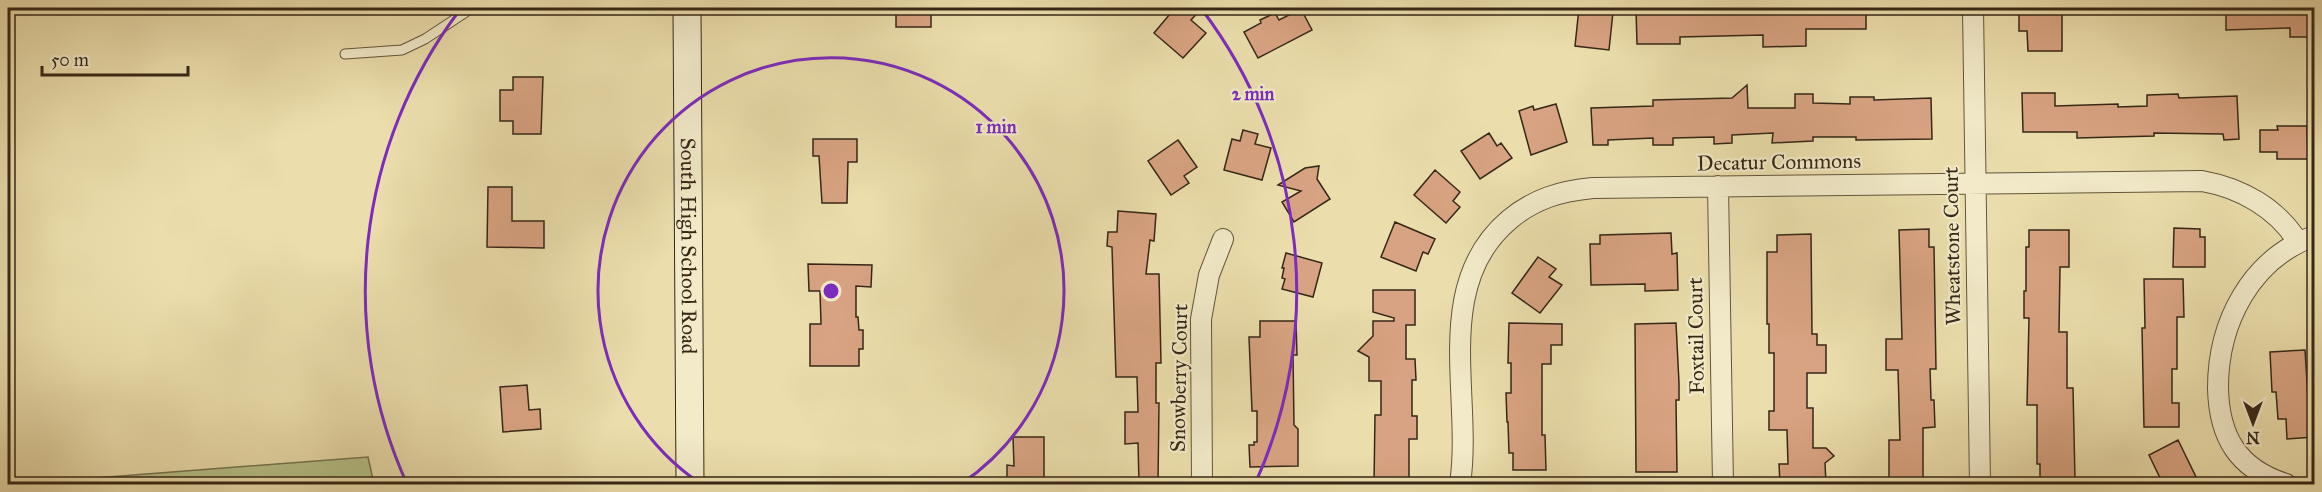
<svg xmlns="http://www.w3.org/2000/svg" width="2322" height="492" viewBox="0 0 2322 492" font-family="'IM FELL Great Primer',serif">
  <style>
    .green { fill: #b7c189; stroke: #767450; stroke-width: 1.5 }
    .building { fill: #d8a382; stroke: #362717; stroke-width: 1.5 }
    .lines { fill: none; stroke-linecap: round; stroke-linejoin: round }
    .lane-casing { stroke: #63553c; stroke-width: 11 }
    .street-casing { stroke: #63553c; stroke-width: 22 }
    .secondary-casing { stroke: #362717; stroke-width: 29 }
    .lane { stroke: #f2eac9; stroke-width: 9 }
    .street { stroke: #f2eac9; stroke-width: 20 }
    .secondary { stroke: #f2eac9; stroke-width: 27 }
    .ring { fill: none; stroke: #7b2cbf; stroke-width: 3 }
    .labels { text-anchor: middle; stroke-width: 4.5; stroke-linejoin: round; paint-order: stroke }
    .street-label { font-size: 21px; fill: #362717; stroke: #f2eac9 }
    .centre { fill: #7b2cbf; stroke: #f2eac9; stroke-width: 3 }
    .ring-label { font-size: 18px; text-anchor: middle; font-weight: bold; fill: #7b2cbf; stroke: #f2eac9; stroke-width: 4.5; stroke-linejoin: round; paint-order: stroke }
  </style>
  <rect width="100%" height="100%" fill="#ebdeac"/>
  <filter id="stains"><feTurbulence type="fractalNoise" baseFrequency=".00333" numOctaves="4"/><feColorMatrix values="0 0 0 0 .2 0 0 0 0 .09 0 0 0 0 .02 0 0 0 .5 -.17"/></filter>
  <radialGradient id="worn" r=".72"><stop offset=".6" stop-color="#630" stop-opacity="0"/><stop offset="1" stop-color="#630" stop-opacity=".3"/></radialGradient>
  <path class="green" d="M 368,457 L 374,484 L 17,484 Z"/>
  <path class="building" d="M 896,8 L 931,8 L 931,27 L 896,27 Z
    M 1175,8 L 1202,8 L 1191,20 L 1206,33 L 1183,58 L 1154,33 Z
    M 1579,8 L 1596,8 L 1602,9 L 1601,11 L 1613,12 L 1609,50 L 1575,46 Z
    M 1657,8 L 1783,8 L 1783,12 L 1825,11 L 1825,8 L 1866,8 L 1866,29 L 1806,29 L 1806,46 L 1763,47 L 1763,35 L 1680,37 L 1680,44 L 1637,44 L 1636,9 Z
    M 2062,8 L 2062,51 L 2028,51 L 2027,31 L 2019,31 L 2019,9 Z
    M 2226,8 L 2314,8 L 2314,37 L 2290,37 L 2290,28 L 2226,30 Z
    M 1301,9 L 1312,30 L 1258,58 L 1244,32 L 1261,23 L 1260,20 L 1275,13 L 1279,20 Z
    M 513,77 L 543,77 L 541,134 L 513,134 L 513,121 L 500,121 L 500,90 L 513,90 Z
    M 1747,85 L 1748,108 L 1795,108 L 1795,94 L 1813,94 L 1813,103 L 1850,104 L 1850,97 L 1874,97 L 1874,100 L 1931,98 L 1932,139 L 1856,140 L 1856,137 L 1813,137 L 1813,141 L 1772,143 L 1773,133 L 1732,135 L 1732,143 L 1714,144 L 1714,137 L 1673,138 L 1673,145 L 1653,145 L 1653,138 L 1608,140 L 1608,145 L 1593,145 L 1591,108 L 1653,106 L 1653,100 L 1732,98 Z
    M 2022,93 L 2055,93 L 2055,106 L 2118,104 L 2118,107 L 2147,106 L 2147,95 L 2178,94 L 2179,98 L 2237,96 L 2239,139 L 2224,140 L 2223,134 L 2154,133 L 2154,136 L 2077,138 L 2077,132 L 2023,132 Z
    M 1556,104 L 1567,142 L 1531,155 L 1519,111 L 1533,106 L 1534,110 Z
    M 2277,126 L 2307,126 L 2308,159 L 2277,159 L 2277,152 L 2260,152 L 2260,130 L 2278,130 Z
    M 1243,130 L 1258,134 L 1255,144 L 1271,148 L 1262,180 L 1224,170 L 1232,139 L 1240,141 Z
    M 1489,133 L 1497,146 L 1501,143 L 1512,158 L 1480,179 L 1461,151 Z
    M 813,139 L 857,139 L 857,162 L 848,162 L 847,203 L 822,203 L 819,156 L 813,156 Z
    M 1178,140 L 1197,167 L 1184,176 L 1189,183 L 1171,195 L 1148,161 Z
    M 1319,166 L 1317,179 L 1330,199 L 1294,222 L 1282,202 L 1301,191 L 1278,185 L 1305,168 Z
    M 1435,170 L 1460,192 L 1453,201 L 1460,207 L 1446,223 L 1414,195 Z
    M 488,187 L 512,187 L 512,221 L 544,221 L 544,248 L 487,247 Z
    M 1118,211 L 1156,214 L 1154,241 L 1150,240 L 1146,274 L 1159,274 L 1161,363 L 1156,363 L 1156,403 L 1159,403 L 1158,484 L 1139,484 L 1138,443 L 1125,444 L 1125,412 L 1138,412 L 1137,377 L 1116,377 L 1112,247 L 1107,246 L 1108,232 L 1117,232 Z
    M 1395,222 L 1435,239 L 1428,254 L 1423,252 L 1416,271 L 1381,257 Z
    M 2174,228 L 2200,229 L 2200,237 L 2205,237 L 2205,267 L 2173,267 Z
    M 1929,229 L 1929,247 L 1934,247 L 1936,369 L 1930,369 L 1931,400 L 1934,400 L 1935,427 L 1923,428 L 1923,481 L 1889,481 L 1889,440 L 1900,440 L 1898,370 L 1886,370 L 1886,339 L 1902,339 L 1899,230 Z
    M 2029,230 L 2069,230 L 2069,267 L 2060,267 L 2059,332 L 2067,332 L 2067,388 L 2073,388 L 2075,480 L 2040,480 L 2040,464 L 2037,464 L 2037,405 L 2027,405 L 2029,318 L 2024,318 L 2024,291 L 2026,291 L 2026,247 L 2029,247 Z
    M 1671,233 L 1672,254 L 1677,253 L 1678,290 L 1645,291 L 1645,284 L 1591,285 L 1590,244 L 1600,244 L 1600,235 Z
    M 1811,234 L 1812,334 L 1817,334 L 1817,345 L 1826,345 L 1826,373 L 1807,373 L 1807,408 L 1813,408 L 1813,448 L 1826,448 L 1834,456 L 1825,463 L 1826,484 L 1780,484 L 1779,464 L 1788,464 L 1787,430 L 1769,430 L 1769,411 L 1774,411 L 1774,353 L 1769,353 L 1769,324 L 1767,324 L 1767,252 L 1777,252 L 1777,235 Z
    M 1286,253 L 1322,263 L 1313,297 L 1282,289 L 1285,279 L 1282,278 L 1284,268 L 1282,268 Z
    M 1538,257 L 1556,269 L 1549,277 L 1562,285 L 1540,313 L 1512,293 Z
    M 808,264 L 872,265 L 871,287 L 856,286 L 856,317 L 858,317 L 859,330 L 863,330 L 863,349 L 859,349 L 859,366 L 810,366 L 810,324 L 821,324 L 820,291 L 809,291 Z
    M 2144,279 L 2183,279 L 2184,317 L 2177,317 L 2177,369 L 2172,369 L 2172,403 L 2179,403 L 2179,427 L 2144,427 L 2142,328 L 2145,328 Z
    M 1373,290 L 1415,290 L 1415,325 L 1406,325 L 1406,359 L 1415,359 L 1416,380 L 1412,380 L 1412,416 L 1417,416 L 1417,439 L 1409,439 L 1409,484 L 1374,484 L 1375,415 L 1381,415 L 1381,381 L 1369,381 L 1369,357 L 1358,351 L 1373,336 L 1373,321 L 1394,321 L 1394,318 L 1373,312 Z
    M 1260,321 L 1296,321 L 1297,355 L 1293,355 L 1294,425 L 1298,429 L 1298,466 L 1250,467 L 1249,445 L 1254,445 L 1254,442 L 1257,442 L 1257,411 L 1252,411 L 1249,337 L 1260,337 Z
    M 1509,323 L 1562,324 L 1562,345 L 1551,345 L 1551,364 L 1542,364 L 1542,435 L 1545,435 L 1546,470 L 1513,470 L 1513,453 L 1509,453 L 1508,422 L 1507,422 L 1506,393 L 1511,393 L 1511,363 L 1508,363 Z
    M 1676,323 L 1679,383 L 1679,400 L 1676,400 L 1677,472 L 1636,472 L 1635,324 Z
    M 2305,350 L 2308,398 L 2314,397 L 2314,437 L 2287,439 L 2286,419 L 2278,419 L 2276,392 L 2272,392 L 2270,352 Z
    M 527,385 L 529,410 L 540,409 L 541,429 L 503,432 L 500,387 Z
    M 1013,437 L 1044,437 L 1044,484 L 1007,484 L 1007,465 L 1014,466 Z
    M 2178,440 L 2196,477 L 2180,484 L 2163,484 L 2149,455 Z"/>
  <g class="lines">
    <g class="lane-casing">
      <path id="lane" d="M 345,54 L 402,50 L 425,39 L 472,8"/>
    </g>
    <g class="street-casing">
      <path id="street" d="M 1973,8 L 1980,484
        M 1718,186 L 1723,484
        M 1202,484 L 1201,319 L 1209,275 L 1223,239
        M 1460,484 C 1473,397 1431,286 1509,220 C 1534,199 1560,191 1593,188 L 2202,181 C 2241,188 2277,208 2298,242
        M 2286,484 C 2238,469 2219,437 2218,388 C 2218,322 2251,259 2314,236"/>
    </g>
    <g class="secondary-casing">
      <g id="secondary">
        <path id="s1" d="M 687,8 L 690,484"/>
      </g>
    </g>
    <use href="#lane" class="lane"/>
    <use href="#street" class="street"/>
    <use href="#secondary" class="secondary"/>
  </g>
  <g class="ring">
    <path d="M701 484A233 233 0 1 1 961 484"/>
    <path d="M407 484A466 466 0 0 1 459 11M1203 11A466 466 0 0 1 1255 484"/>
  </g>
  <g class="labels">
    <g class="street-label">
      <text transform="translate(1779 162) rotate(-1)" y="7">Decatur Commons</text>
      <text dy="7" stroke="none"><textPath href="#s1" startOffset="238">South High School Road</textPath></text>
      <text transform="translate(1952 246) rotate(-91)" y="7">Wheatstone Court</text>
      <text transform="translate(1696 336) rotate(-91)" y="7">Foxtail Court</text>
      <text transform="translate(1179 378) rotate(-89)" y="7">Snowberry Court</text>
    </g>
  </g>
  <circle cx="831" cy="291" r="9" class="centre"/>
  <g class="ring-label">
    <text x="1253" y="100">2 min</text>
    <text x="996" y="133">1 min</text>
  </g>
  <rect width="2322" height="492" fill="none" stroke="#ebdeac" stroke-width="30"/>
  <rect x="9" y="9" width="2304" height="474" fill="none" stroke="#362717" stroke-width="3"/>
  <rect x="15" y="15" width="2292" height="462" fill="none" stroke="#362717" stroke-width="1.5"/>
  <g transform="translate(2253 423) rotate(180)" stroke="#f2eac9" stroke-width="4.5" paint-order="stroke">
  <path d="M0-4.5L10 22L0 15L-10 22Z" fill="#362717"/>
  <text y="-9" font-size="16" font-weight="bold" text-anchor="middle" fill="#362717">N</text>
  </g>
  <path d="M42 66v9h146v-9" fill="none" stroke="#362717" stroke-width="3"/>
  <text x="51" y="66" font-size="18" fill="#362717" stroke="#f2eac9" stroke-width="4.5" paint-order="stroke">50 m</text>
  <rect width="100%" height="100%" filter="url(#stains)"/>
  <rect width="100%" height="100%" fill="url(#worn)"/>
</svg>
